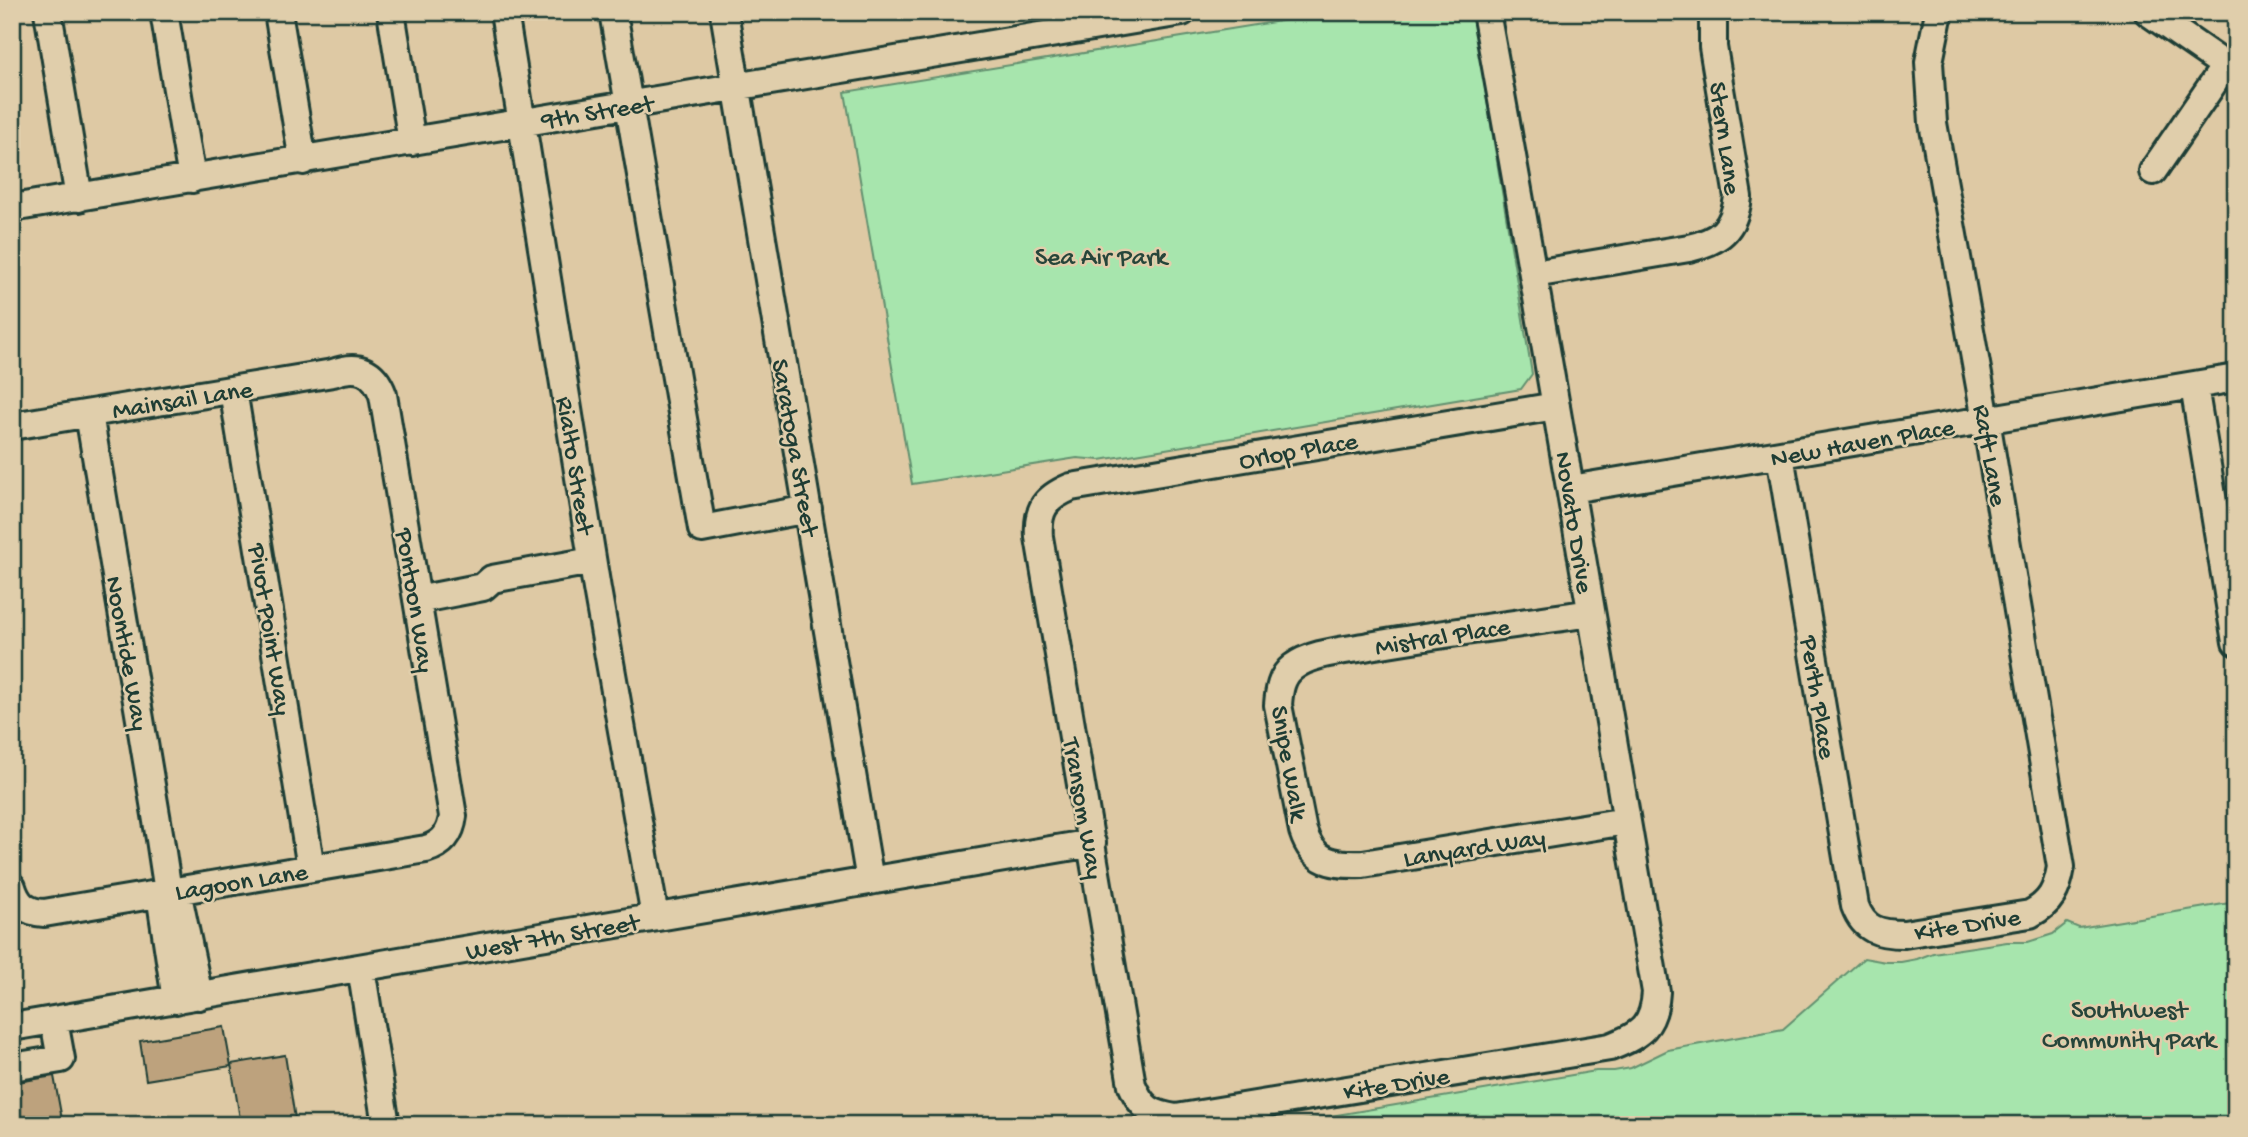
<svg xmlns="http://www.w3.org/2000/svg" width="2248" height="1137" viewBox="0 0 2248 1137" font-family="'Gochi Hand',sans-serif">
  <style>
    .green { fill: #a7e5ad; stroke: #639170; stroke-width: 2 }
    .building { fill: #bda27d; stroke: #1f3d34; stroke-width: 2 }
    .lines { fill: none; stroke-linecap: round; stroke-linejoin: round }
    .minor-casing { stroke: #1f3d34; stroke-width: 32 }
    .minor { stroke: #e0ceab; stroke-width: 26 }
    .labels { text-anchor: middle; stroke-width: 5; stroke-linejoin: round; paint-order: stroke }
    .street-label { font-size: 26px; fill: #1f3d34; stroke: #e0ceab }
    .park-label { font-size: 26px; fill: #26453a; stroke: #e0ceab }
  </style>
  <rect width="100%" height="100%" fill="#dec9a4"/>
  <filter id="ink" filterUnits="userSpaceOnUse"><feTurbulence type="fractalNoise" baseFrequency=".0143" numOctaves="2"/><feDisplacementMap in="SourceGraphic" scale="14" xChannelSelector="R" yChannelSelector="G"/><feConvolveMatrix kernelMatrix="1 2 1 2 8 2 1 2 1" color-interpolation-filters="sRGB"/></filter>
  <g filter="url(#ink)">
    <path class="green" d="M 1335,12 L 1467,12 L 1474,21 L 1532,374 L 1521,389 L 1100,460 L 1077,458 L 912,484 L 845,92 Z
      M 2236,902 L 2236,1125 L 1278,1125 L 1596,1071 L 1614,1071 L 1631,1068 L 1668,1050 L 1783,1029 L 1864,958 L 1886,962 L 1901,962 L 1917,959 L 1933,953 L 2007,942 L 2028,942 L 2053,934 L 2067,923 L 2079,928 Z"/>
    <path class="building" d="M 224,1027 L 231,1066 L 146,1080 L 140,1041 Z
      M 285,1055 L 296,1125 L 241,1125 L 231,1064 Z
      M 54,1076 L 63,1125 L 12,1125 L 12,1083 Z"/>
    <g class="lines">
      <g class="minor-casing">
        <path id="minor" d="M 48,12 L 79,198
          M 164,12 L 192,179
          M 278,12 L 303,161
          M 391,12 L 412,142
          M 504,12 L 597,589 L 655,917
          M 613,12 L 702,529 L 808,509
          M 724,12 L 870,881
          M 1486,12 C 1546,338 1600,665 1656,992 C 1654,1026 1641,1035 1610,1047 L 1176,1118 C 1151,1114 1142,1109 1132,1085 L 1039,537 C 1037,509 1045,498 1071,487 L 1556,406
          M 2148,12 L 2236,73
          M 2153,171 L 2225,66
          M 12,208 L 1182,12
          M 1534,274 L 1689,248 C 1719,241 1734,230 1738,197 L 1713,47 L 1713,12
          M 2194,386 L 2236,642
          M 233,390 L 311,868
          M 89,414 L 160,839 L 168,892 L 162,907 L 176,1000
          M 12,426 L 333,373 C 358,364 374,370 383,395 L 453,816 C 451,833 443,844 426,849 L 44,913 C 26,912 17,904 12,887
          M 1780,455 L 1855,906 C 1864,930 1879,934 1904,934 L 2030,914 C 2051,903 2057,890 2061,867 L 1986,420 L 1933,123 L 1929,62 L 1939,12
          M 1571,489 L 2236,378
          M 417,600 L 483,587 L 492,579 L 592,561
          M 1591,613 C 1517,624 1443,633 1369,646 C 1345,651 1313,652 1293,667 C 1281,676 1279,691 1278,705 L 1303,831 C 1313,863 1333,865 1363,864 L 1626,821
          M 168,892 L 180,905 L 199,996
          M 361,968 L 386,1125
          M 12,1027 L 1092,843
          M 12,1067 L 61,1059 L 54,1021"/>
      </g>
      <use href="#minor" class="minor"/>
    </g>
  </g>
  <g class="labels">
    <g class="street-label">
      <text transform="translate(597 110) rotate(-9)" y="9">9th Street</text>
      <text transform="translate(1727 138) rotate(82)" y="9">Stern Lane</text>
      <text transform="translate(182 398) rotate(-9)" y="9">Mainsail Lane</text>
      <text transform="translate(1862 441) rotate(-10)" y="9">New Haven Place</text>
      <text transform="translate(797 447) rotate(80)" y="9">Saratoga Street</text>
      <text transform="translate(1298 449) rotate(-10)" y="9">Orlop Place</text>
      <text transform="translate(1992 455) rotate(80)" y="9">Raft Lane</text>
      <text transform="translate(577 465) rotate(81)" y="9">Rialto Street</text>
      <text transform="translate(1576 522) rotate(81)" y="9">Novato Drive</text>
      <text transform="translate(417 600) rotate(81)" y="9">Pontoon Way</text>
      <text transform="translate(272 629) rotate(81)" y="9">Pivot Point Way</text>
      <text transform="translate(1442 635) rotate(-9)" y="9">Mistral Place</text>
      <text transform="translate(129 653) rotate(80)" y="9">Noontide Way</text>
      <text transform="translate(1820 697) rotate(81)" y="9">Perth Place</text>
      <text transform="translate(1291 763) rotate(80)" y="9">Snipe Walk</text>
      <text transform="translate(1085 808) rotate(80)" y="9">Transom Way</text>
      <text transform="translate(1474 846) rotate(-9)" y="9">Lanyard Way</text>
      <text transform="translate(241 880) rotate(-9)" y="9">Lagoon Lane</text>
      <text transform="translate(1967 923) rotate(-9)" y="9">Kite Drive</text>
      <text transform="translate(552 935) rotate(-10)" y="9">West 7th Street</text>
      <text transform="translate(1396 1082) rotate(-9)" y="9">Kite Drive</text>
    </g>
    <g class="park-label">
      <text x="1101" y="264">Sea Air Park</text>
      <text x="2129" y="1017">Southwest<tspan x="2129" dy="30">Community Park</tspan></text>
    </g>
  </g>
  <rect width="2248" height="1137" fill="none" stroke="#e0ceab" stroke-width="42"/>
  <rect x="21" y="21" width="2206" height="1095" fill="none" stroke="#1f3d34" stroke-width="2.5" filter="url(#ink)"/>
</svg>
